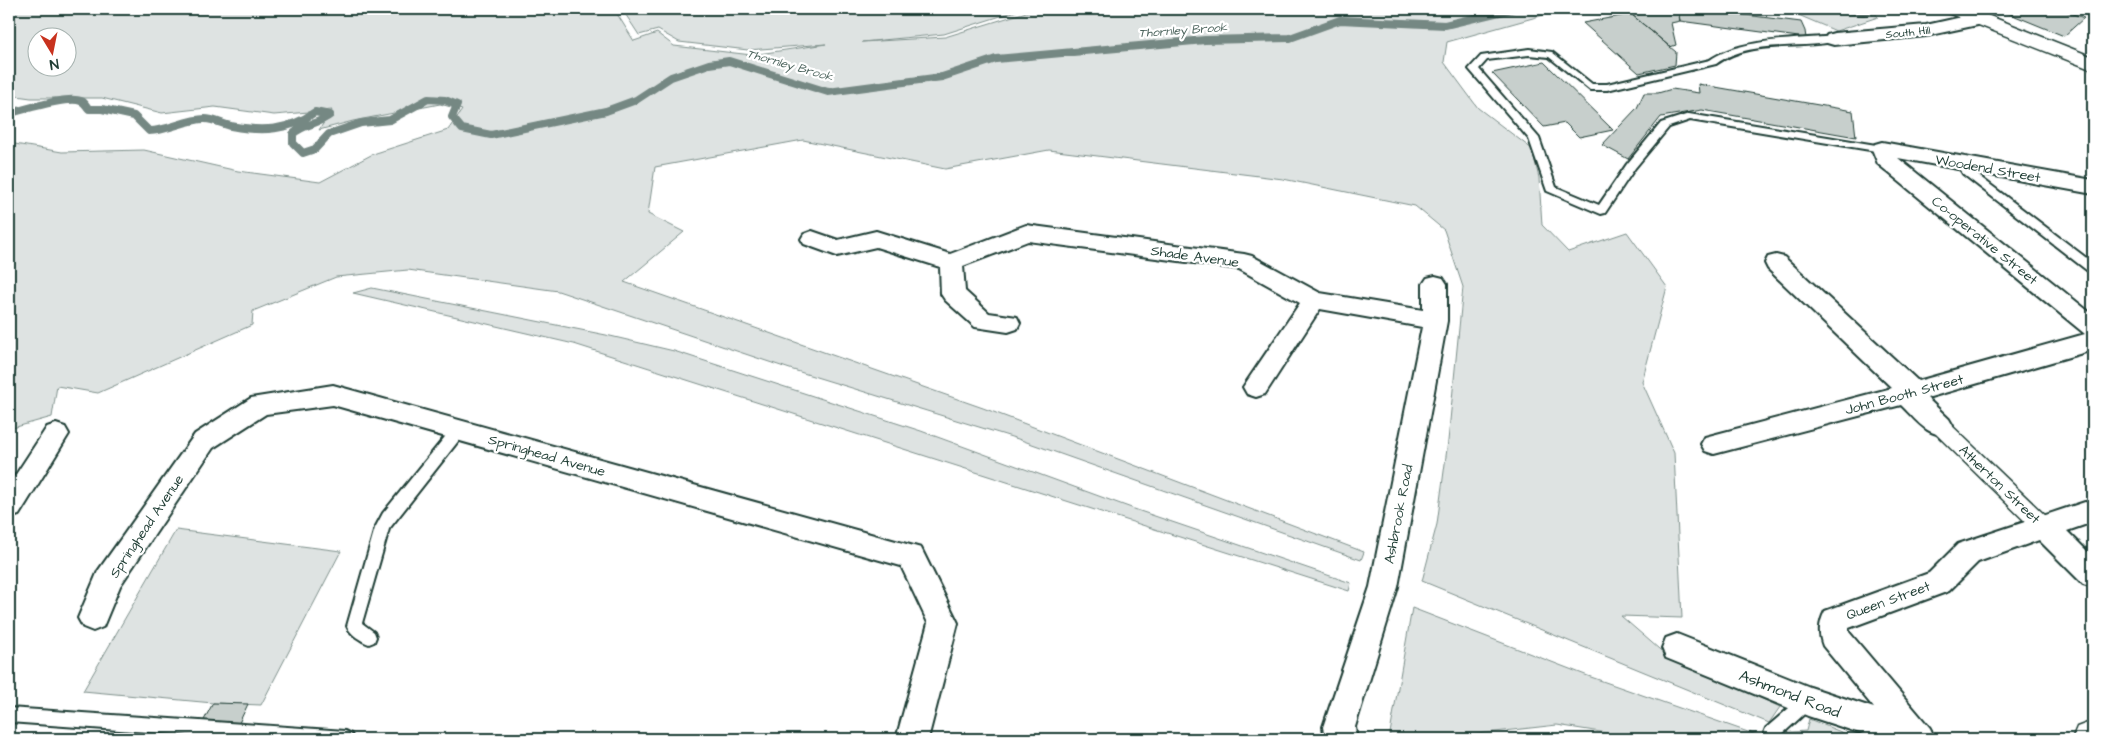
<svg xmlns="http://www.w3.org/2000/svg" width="2102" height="748" viewBox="0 0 2102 748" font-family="'Architects Daughter',sans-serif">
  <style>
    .green { fill: #dee3e2; stroke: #7e908b; fill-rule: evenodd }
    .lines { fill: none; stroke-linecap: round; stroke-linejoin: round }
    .stream { stroke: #758883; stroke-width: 8 }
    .building { fill: #c7cfcc; stroke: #1f3d34 }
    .service-casing { stroke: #1f3d34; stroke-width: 4 }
    .pedestrian-casing { stroke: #1f3d34; stroke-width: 3 }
    .minor-casing { stroke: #1f3d34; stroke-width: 4 }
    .tertiary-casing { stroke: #1f3d34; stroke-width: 3 }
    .primary-casing { stroke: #1f3d34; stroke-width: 3 }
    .service { fill: #fff; fill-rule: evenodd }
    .pedestrian { fill: #fff; fill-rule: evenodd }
    .minor { fill: #fff; fill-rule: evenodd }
    .tertiary { fill: #fff; fill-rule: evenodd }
    .primary { fill: #fff; fill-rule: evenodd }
    .labels { text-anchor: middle; stroke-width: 4.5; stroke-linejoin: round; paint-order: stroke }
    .far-street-label { font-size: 11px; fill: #1f3d34; stroke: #fff }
    .far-water-label { font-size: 12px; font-style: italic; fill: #4a625b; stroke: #fff }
    .street-label { font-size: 14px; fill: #1f3d34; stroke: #fff }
    .near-street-label { font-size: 16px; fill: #1f3d34; stroke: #fff }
  </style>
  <rect width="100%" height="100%" fill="#fff"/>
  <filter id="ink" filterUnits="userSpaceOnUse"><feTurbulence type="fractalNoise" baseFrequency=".02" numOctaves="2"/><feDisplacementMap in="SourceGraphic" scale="10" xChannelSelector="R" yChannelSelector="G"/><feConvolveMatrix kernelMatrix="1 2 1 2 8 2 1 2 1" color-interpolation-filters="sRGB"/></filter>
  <g filter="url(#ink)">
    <path class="green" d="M 9,9 L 614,9 L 634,41 L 657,33 L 674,46 L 752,55 L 826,44 L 748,50 L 679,42 L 658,30 L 639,35 L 622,9 L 1023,9 L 944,34 L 862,42 L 945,37 L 1036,9 L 1565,9 L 1447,42 L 1444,62 L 1478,108 L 1532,149 L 1539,178 L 1542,225 L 1568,252 L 1627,232 L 1667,287 L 1642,382 L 1674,453 L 1682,618 L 1621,616 L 1666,655 L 1780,707 L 1769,723 L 1422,581 L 1437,524 L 1448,441 L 1463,287 L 1444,230 L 1415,206 L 1283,179 L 1049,150 L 945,169 L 803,140 L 655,167 L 648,214 L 684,232 L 624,282 L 983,408 L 1364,552 L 1361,560 L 1018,439 L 790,369 L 558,291 L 408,270 L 336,277 L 253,311 L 252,325 L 98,393 L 57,386 L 52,417 L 9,429 L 9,143 L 62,152 L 144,150 L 238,171 L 320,182 L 373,154 L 448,130 L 462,110 L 440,104 L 353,121 L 319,130 L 332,110 L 274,115 L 215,107 L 162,113 L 102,98 L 31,98 L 9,95 ZM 38,38 L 68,38 L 68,68 L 38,68 Z
      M 1754,9 L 1872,9 L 1878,17 L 1836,31 L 1789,11 Z
      M 372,288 L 606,335 L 674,351 L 921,431 L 1137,510 L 1351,583 L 1349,591 L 574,344 L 353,293 Z
      M 176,530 L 341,551 L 261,705 L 213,703 L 83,691 Z
      M 1412,608 L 1588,676 L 1768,739 L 1644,739 L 1557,725 L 1433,739 L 1389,739 Z
      M 1809,719 L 1858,739 L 1786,739 L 1779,733 L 1806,731 Z"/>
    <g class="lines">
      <path class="stream" d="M 1835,9 L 1863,12 L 1880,9
        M 9,113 C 24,110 68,95 81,101 C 85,102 86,106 89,109 L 102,109 L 134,116 L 149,131 C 168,131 186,119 205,119 C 213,119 223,124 231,126 C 262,132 289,131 315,112 L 330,115 C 319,124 303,124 293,134 L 293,143 L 303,153 L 315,149 L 329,134 L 361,123 L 390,120 L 428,99 L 445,100 L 457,105 L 452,117 L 462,129 L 491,135 L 606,111 L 636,100 L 671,77 L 709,64 L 729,61 L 828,92 L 942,77 L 996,59 L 1205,40 L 1290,38 L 1340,20 L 1445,25 L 1512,9"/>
    </g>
    <path class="building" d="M 1662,9 L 1678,9 L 1680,21 L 1671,23 L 1676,45 L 1670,47 L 1631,14 Z
      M 1678,9 L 1698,9 L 1801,22 L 1805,31 L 1806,38 L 1680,21 Z
      M 1998,9 L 2060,9 L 2084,18 L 2064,36 Z
      M 1631,14 L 1676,52 L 1675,65 L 1639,73 L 1583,23 Z
      M 1544,62 L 1613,130 L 1579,137 L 1565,123 L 1544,127 L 1492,73 Z
      M 1698,84 L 1853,111 L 1856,137 L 1702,110 L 1661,117 L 1628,159 L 1602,145 L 1637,108 L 1644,93 L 1658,93 L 1672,89 L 1699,93 Z
      M 213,703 L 248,704 L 239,723 L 203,722 Z
      M 163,733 L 211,736 L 209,739 L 160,739 Z"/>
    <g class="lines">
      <g class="service-casing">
        <path id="service" d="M 2086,9 L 2093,9 L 2093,13 L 2087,11 Z
          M 1834,36 L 1839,39 L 1837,41 C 1798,50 1751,39 1716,64 L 1607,90 L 1590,90 L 1549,57 L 1529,55 L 1487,60 L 1479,69 L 1539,138 L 1556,187 L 1599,205 L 1627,164 L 1661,123 L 1689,114 L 1882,146 L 1887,149 L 1882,152 L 1690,120 L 1669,127 L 1635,168 L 1605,213 L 1601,214 L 1547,191 L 1529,139 L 1469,69 L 1481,56 L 1529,49 L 1552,52 L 1592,84 L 1607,84 L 1710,60 C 1741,38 1797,40 1834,36 Z
          M 1961,159 L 1965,160 L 1971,170 L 2093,263 L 2093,273 L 2089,272 L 1963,174 L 1956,162 Z
          M 458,426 L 463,427 L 465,431 L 463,435 L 389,529 L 362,623 L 374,632 L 376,637 L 374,642 L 369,644 C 361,641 350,634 347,626 L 375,528 L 383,513 L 453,427 Z
          M 1808,694 L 1813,696 L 1816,701 L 1813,706 L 1778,738 L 1766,738 L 1764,733 L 1766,728 L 1803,696 Z
          M 9,708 L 345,731 L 351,734 L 353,739 L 243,739 L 9,722 Z"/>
      </g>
      <g class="pedestrian-casing">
        <path id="pedestrian" d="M 1940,418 L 1947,421 L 2051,521 L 2054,527 L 2051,533 L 2044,536 L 2037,533 L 1933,431 L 1930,426 L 1933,421 Z"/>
      </g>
      <g class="minor-casing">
        <path id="minor" d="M 1980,13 L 1987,15 L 1989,19 L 1987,23 L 1926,36 L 1834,45 L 1827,43 L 1825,39 L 1827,35 L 1834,33 L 1926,25 Z
          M 1882,142 L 2093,180 L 2093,194 L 1898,158 L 2093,315 L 2093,350 L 1927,398 L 1949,419 L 1953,426 L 1949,433 C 1929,440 1915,418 1901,405 L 1714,454 L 1705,451 L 1701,444 L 1705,437 L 1892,388 L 1768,269 L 1765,263 L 1768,257 L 1776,255 L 1784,257 L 1918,381 L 2085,334 L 1878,164 L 1872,149 L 1875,144 Z
          M 1026,225 L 1244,254 L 1252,256 L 1320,293 L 1423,310 L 1423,284 L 1427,278 L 1435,276 L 1443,278 L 1447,284 L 1447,321 L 1398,587 L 1355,727 L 1357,739 L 1325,739 L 1323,727 L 1370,587 L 1422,327 L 1320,309 L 1265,394 L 1256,397 L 1247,394 L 1243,387 L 1300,303 L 1239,269 L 1028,241 L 963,266 L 965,291 L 989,313 L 1017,317 L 1020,323 L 1017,329 L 1008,332 L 975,327 L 945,300 L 941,294 L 940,267 L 876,247 L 837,256 L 804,244 L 801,239 L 804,234 L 812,231 L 838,240 L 876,231 L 950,254 Z
          M 333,385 L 921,548 L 958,623 L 928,739 L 896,739 L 928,623 L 901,566 L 333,405 L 266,414 L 213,448 L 120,586 L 103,627 L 93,631 L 83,627 L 78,618 L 98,571 L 195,434 L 251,398 Z
          M 56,424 L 65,427 L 69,434 L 19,515 L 9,518 L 9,485 L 47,427 Z
          M 2085,502 L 2093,504 L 2093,522 L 2067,531 L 2093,557 L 2093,587 L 2083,584 L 2039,540 L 1978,562 L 1949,591 L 1849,628 L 1849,632 L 1930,728 L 1935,739 L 1878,739 L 1808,716 L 1666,658 L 1662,648 L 1666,638 L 1677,634 L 1810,687 L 1874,708 L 1823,646 C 1818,633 1819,623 1825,611 L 1929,573 L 1958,544 Z"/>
      </g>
      <g class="tertiary-casing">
        <path id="tertiary" d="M 1945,9 L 1972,9 L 2093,57 L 2093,70 L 1948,13 Z"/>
      </g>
      <g class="primary-casing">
        <path id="primary" d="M 2093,721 L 2093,739 L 2072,739 L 2077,727 Z"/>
      </g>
      <use href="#service" class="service"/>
      <use href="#pedestrian" class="pedestrian"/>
      <use href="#minor" class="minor"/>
      <use href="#tertiary" class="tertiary"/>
      <use href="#primary" class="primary"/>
    </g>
  </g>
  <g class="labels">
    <g class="far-street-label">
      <text transform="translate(1908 32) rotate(-6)" y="4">South Hill</text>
    </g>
    <g class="far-water-label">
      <text transform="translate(1183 30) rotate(-4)" y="4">Thornley Brook</text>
      <text transform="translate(790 65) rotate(16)" y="4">Thornley Brook</text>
    </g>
    <g class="street-label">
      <text transform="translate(1988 168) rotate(10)" y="5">Woodend Street</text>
      <text transform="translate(1985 240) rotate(39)" y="5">Co-operative Street</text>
      <text transform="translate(1195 256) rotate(8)" y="5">Shade Avenue</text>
      <text transform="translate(1904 394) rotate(-15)" y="5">John Booth Street</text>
      <text transform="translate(547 455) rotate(16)" y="5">Springhead Avenue</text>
      <text transform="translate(2000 484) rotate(44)" y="5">Atherton Street</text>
      <text transform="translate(1398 514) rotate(-79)" y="5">Ashbrook Road</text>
      <text transform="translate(146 526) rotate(-56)" y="5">Springhead Avenue</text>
      <text transform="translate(1888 600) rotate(-20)" y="5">Queen Street</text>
    </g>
    <g class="near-street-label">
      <text transform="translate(1790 693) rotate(21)" y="6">Ashmond Road</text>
    </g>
  </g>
  <rect width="2102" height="748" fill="none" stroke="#fff" stroke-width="30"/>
  <rect x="15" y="15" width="2072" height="718" fill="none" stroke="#1f3d34" stroke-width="2" filter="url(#ink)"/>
  <g transform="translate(52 52) rotate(170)"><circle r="24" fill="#ffffff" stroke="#a5b1ae"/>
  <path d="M0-4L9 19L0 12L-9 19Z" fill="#c8321e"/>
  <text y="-8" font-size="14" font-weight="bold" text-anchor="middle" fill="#1f3d34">N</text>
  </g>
</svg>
